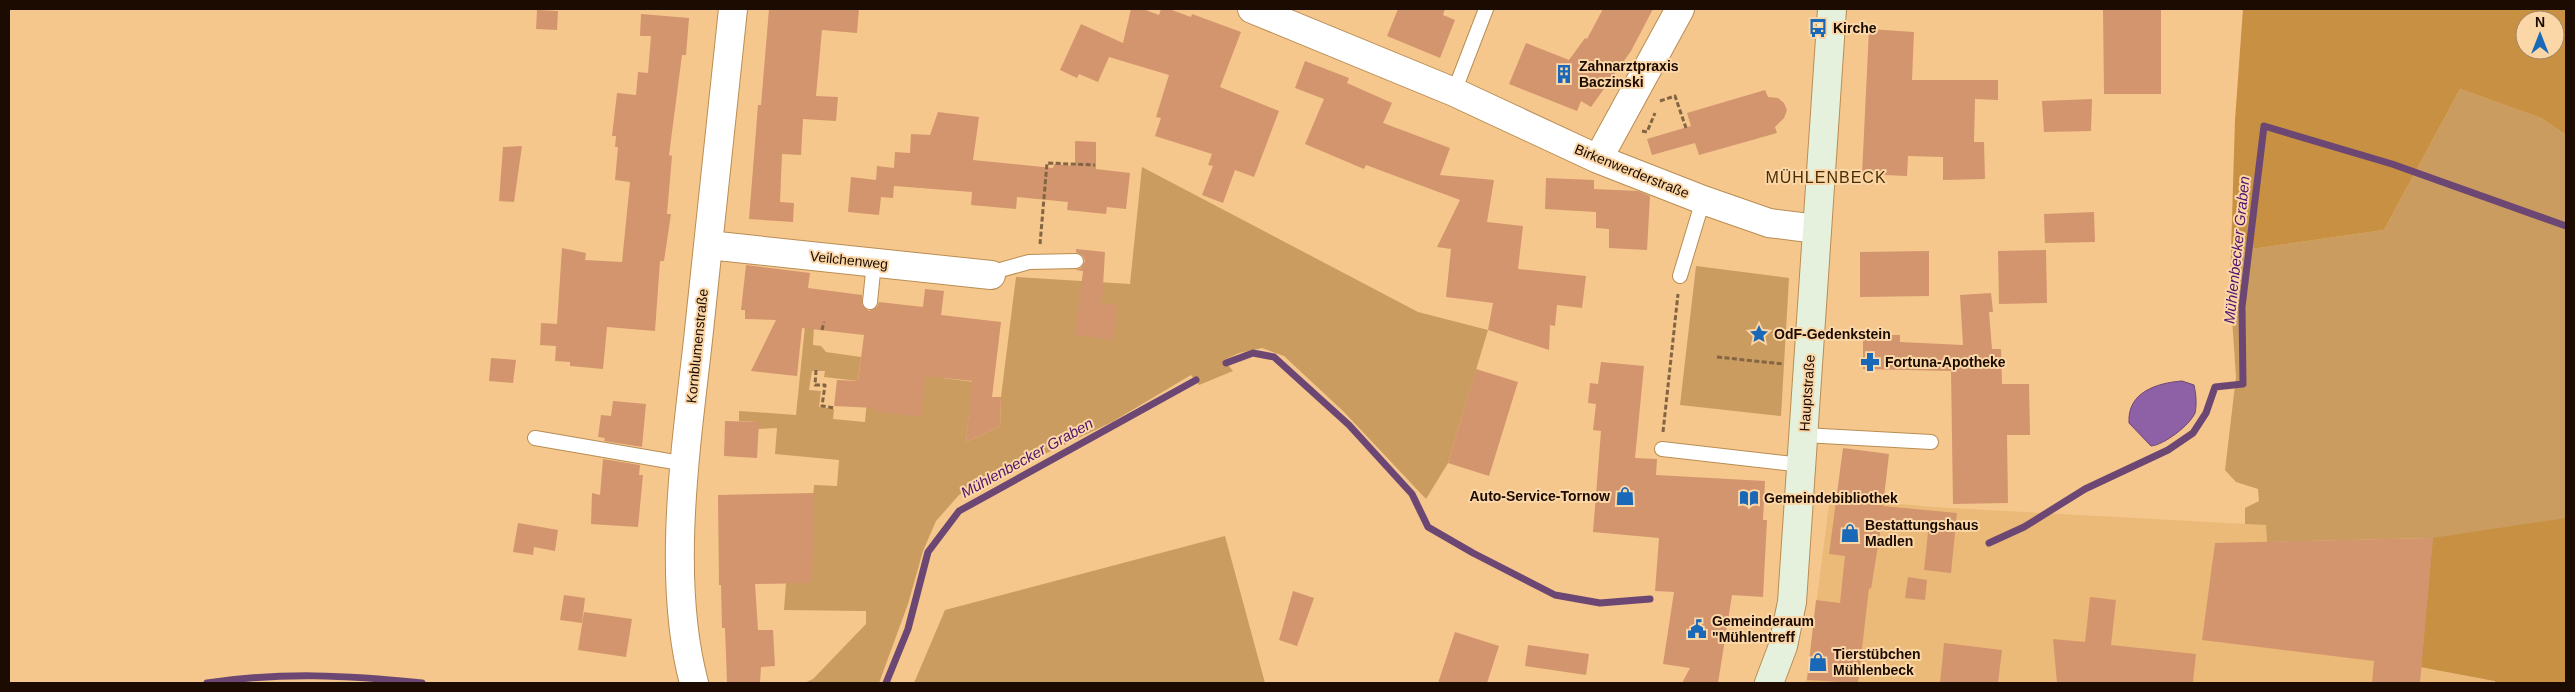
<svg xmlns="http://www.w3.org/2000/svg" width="2575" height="692" viewBox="0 0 2575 692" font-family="Helvetica,sans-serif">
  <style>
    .built { fill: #ecba78 }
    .green { fill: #ca9c60 }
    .forest { fill: #c79042; fill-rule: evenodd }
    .water { fill: #8e61a6; stroke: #6c4774 }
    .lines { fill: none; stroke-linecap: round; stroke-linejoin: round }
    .stream { stroke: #6c4774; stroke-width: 7 }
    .building { fill: #d3956e }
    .service-casing { stroke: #b98d54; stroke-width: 16 }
    .minor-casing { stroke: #b98d54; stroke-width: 30 }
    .secondary-casing { stroke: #b98d54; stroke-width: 30 }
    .path { stroke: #836543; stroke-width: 3; stroke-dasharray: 5 2.5; stroke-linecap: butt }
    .service { stroke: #fff; stroke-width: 14 }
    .minor { stroke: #fff; stroke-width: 28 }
    .secondary { stroke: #e5f1dc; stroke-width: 28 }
    .labels { text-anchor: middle; stroke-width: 4; stroke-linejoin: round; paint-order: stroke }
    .poi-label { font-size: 14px; font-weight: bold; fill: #1b0b00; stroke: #fbd6a7; text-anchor: start }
    .street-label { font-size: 14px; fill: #1b0b00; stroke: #fbd6a7 }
    .water-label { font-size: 15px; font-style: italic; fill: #50136b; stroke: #fbd6a7 }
    .quarter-label { font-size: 16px; letter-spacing: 1px; fill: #4c2f00; stroke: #fbd6a7 }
  </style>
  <rect width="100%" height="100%" fill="#f5c78c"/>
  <path class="built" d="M 1830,497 L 1932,507 L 2266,525 L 2267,542 L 2433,538 L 2495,683 L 1806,683 Z"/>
  <path class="green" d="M 2460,89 L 2541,118 L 2566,135 L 2566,683 L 2495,683 L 2495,681 L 2421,667 L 2432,538 L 2267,542 L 2266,525 L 2245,524 L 2245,508 L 2259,501 L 2258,489 L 2236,482 L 2225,470 L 2236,377 L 2230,289 L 2231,252 L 2384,230 Z
    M 1142,167 L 1418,312 L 1488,330 L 1448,463 L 1426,499 L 1344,412 L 1284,356 L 1262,348 L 1239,353 L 1224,360 L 1233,371 L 1199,385 L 1191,375 L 1112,422 L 959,495 L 936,521 L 923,551 L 908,604 L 879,683 L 804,683 L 813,679 L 866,624 L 866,611 L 784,610 L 786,583 L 811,535 L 814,485 L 837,486 L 839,460 L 775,454 L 777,428 L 758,429 L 758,422 L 739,421 L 739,411 L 796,415 L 805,326 L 814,325 L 813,345 L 821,346 L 826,352 L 861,357 L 858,381 L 824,377 L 825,371 L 812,371 L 809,390 L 821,391 L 819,407 L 834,409 L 833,419 L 865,422 L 871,357 L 943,378 L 982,383 L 971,396 L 966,442 L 1000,426 L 1001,397 L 1016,277 L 1130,284 Z
    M 1696,266 L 1789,278 L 1781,416 L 1680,405 Z
    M 1225,536 L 1265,683 L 914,683 L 945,610 Z"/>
  <path class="forest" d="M 2243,9 L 2566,9 L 2566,135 L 2541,118 L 2460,89 L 2384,230 L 2231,252 L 2235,120 ZM 2525,20 L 2555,20 L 2555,50 L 2525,50 Z
    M 2566,518 L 2566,683 L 2495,683 L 2495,681 L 2421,667 L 2433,538 Z"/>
  <path class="water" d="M 2182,381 L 2194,385 C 2196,394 2197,404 2195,413 C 2190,425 2164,445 2151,446 L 2129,423 C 2127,392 2157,383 2182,381 Z"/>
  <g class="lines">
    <path class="stream" d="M 1226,363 L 1253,353 L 1274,357 L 1349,425 L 1412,494 L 1428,527 L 1473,553 L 1555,595 L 1600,603 L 1650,599
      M 1989,543 L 2024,527 L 2085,489 L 2168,450 L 2193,433 L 2206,413 L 2215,387 L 2243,384 L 2242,307 L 2264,126 L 2392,164 L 2566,226
      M 207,683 C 280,672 348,675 422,683
      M 886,683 L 908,629 L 928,552 L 959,511 L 1196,380"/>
  </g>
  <path class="building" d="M 769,9 L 859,9 L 857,33 L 822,30 L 816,96 L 838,97 L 836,121 L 803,119 L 801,155 L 782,154 L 780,202 L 794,203 L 793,222 L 749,219 L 758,105 L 761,105 Z
    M 1131,9 L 1143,9 L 1159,15 L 1161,9 L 1169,9 L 1191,17 L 1192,14 L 1241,32 L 1220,87 L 1279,111 L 1254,177 L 1235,170 L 1223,203 L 1202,195 L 1213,166 L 1208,165 L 1212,154 L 1155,136 L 1161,118 L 1156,117 L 1169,75 L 1109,57 L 1098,82 L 1079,74 L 1077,78 L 1060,70 L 1081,24 L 1123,43 Z
    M 1398,9 L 1445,9 L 1443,15 L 1455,20 L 1440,58 L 1387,36 Z
    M 1603,9 L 1653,9 L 1631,51 L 1591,107 L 1581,101 L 1577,111 L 1509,84 L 1526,43 L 1569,60 L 1585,38 L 1587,39 Z
    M 2103,9 L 2161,9 L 2161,94 L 2104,94 Z
    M 537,10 L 558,11 L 557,30 L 536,29 Z
    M 641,14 L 689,18 L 686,55 L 682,55 L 669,155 L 672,156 L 667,214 L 671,214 L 664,261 L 660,261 L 655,331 L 607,327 L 603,369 L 570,366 L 570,362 L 555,361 L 556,346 L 540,345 L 541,323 L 557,324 L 562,248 L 586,253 L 585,260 L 622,262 L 630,182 L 615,180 L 618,147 L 615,147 L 616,136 L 612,136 L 617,93 L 636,95 L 638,72 L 648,73 L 651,36 L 640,36 Z
    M 1869,29 L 1914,32 L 1912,80 L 1998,80 L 1998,100 L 1975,99 L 1974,142 L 1984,142 L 1985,179 L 1943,180 L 1943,157 L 1908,156 L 1907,176 L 1862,174 Z
    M 1305,61 L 1349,78 L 1347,83 L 1392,103 L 1383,123 L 1450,148 L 1440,175 L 1494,180 L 1487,222 L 1523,226 L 1518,269 L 1586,276 L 1582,308 L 1557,305 L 1555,326 L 1550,325 L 1549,350 L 1488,330 L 1493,303 L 1446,297 L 1451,249 L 1437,247 L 1460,200 L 1366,165 L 1364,169 L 1305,144 L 1324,99 L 1295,88 Z
    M 1765,90 L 1768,97 L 1778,98 L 1784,103 L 1787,110 L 1784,118 L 1775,127 L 1777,133 L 1699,155 L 1695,143 L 1652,155 L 1647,139 L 1691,126 L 1687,113 Z
    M 2092,99 L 2091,131 L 2044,132 L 2042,101 Z
    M 938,112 L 979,117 L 973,160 L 1053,168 L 1054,164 L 1075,166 L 1075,141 L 1096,142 L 1096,169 L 1130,173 L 1126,209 L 1107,207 L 1106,214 L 1067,210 L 1068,202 L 1017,197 L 1016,209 L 971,205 L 972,192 L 894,186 L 893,198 L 881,197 L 879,215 L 848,212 L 851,177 L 876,180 L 877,166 L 894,168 L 895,152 L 910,153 L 911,134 L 930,135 Z
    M 522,146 L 514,202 L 499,201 L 503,147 Z
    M 1546,178 L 1594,180 L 1594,189 L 1638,191 L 1650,196 L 1647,250 L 1609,248 L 1609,229 L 1596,228 L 1596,212 L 1545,209 Z
    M 2094,212 L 2095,242 L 2045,243 L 2044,214 Z
    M 1076,249 L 1105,252 L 1102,303 L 1117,305 L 1113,340 L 1075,335 L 1083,271 L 1075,270 L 1081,268 L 1085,261 L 1083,256 L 1076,252 Z
    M 2046,250 L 2047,303 L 1999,304 L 1998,251 Z
    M 1929,251 L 1929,296 L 1860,297 L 1860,252 Z
    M 746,265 L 810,273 L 808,288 L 862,295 L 862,305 L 869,311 L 877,307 L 879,302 L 923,307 L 925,289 L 944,291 L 941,315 L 1001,322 L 992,397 L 1001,397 L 1000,426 L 966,442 L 972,381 L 925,376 L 921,417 L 874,411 L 875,408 L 834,406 L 837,380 L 858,381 L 864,335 L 802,328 L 797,376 L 751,371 L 776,320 L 745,319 L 745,310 L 741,310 Z
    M 1991,293 L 1993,312 L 1989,312 L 1992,349 L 2001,349 L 2002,384 L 2029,384 L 2030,435 L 2007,435 L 2008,503 L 1953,504 L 1951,371 L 1863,369 L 1863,335 L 1900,335 L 1900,342 L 1963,345 L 1960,295 Z
    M 491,358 L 516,360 L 513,383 L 489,381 Z
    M 1601,362 L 1644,366 L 1635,458 L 1657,459 L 1656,475 L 1765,481 L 1763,520 L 1767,520 L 1763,597 L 1732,595 L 1718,683 L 1682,683 L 1690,668 L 1663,664 L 1674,592 L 1655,591 L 1659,538 L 1593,532 L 1601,431 L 1593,430 L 1596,404 L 1588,403 L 1590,383 L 1598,384 Z
    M 1476,369 L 1518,382 L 1489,476 L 1448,463 Z
    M 613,401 L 646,404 L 642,447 L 604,441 L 605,438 L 598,437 L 601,415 L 611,416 Z
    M 725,421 L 759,422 L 757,458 L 724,456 Z
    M 1843,448 L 1889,454 L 1883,506 L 1957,513 L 1951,573 L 1924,570 L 1928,532 L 1881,527 L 1871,589 L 1869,588 L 1858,683 L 1807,680 L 1816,600 L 1840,603 L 1845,556 L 1829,554 Z
    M 603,459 L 640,465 L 639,475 L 643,475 L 638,527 L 591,524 L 592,493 L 600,495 Z
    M 814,493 L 812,583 L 755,584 L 758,630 L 773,630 L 775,666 L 761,667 L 760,683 L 727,683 L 725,628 L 722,628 L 721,585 L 719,585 L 718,495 Z
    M 518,523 L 558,530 L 555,551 L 534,547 L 533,555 L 513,552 Z
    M 2433,538 L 2420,683 L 2372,683 L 2374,661 L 2202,640 L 2215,543 Z
    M 1908,577 L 1927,580 L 1925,600 L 1905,598 Z
    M 1293,591 L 1314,598 L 1297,646 L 1279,640 Z
    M 564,595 L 585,598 L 582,623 L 560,620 Z
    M 2090,597 L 2116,600 L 2111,645 L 2196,654 L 2193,683 L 2057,683 L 2053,639 L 2085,642 Z
    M 584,612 L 632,619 L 626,657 L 578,650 Z
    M 1455,632 L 1499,646 L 1487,683 L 1438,683 Z
    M 1944,643 L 2002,650 L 1998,683 L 1940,683 Z
    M 1528,645 L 1589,654 L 1586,675 L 1525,666 Z"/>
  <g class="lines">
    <g class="service-casing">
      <path id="service" d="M 1454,92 L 1486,9
        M 986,274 L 1029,262 L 1076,261
        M 1680,276 L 1703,200
        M 870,302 L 874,262
        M 1804,435 L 1931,442
        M 535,438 L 686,464
        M 1662,449 L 1802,465"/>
    </g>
    <g class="minor-casing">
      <path id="minor" d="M 1252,9 L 1454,92 L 1598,159 L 1703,200 L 1769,223 L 1817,229
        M 1598,159 L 1680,9
        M 708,245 L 991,275
        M 694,683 C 666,578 686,447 698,340 C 710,230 721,119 733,9"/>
    </g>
    <g class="secondary-casing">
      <path id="secondary" d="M 1769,683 L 1783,646 L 1792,602 L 1832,9"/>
    </g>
    <path class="path" d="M 1660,101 L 1675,96 L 1686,128
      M 1642,131 L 1647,132 L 1655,113
      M 1040,244 L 1047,163 L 1095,165
      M 822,330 L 824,322
      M 1717,357 L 1783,364
      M 816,370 L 815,385 L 825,385 L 822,406 L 835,408
      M 1663,432 L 1678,294"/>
    <use href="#service" class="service"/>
    <use href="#minor" class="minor"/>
    <use href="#secondary" class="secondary"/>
  </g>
  <defs>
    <g id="bus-bare" transform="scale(1.5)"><path d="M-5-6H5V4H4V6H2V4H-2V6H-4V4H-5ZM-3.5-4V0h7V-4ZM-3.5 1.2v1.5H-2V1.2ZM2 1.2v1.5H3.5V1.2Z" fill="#1a69b8" stroke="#fbd6a7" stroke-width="2.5" paint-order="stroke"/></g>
    <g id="building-bare" transform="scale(1.5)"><path d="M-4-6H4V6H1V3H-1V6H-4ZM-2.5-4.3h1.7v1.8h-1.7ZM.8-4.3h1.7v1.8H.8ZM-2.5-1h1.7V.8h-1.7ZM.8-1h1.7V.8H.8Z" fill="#1a69b8" stroke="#fbd6a7" stroke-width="2.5" paint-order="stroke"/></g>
    <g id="sight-bare" transform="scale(1.5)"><path d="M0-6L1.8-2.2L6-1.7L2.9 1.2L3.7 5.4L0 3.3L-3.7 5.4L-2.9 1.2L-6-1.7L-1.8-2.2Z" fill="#1a69b8" stroke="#fbd6a7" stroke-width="2.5" paint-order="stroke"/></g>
    <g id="pharmacy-bare" transform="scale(1.5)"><path d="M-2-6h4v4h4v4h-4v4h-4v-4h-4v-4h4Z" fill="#1a69b8" stroke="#fbd6a7" stroke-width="2.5" paint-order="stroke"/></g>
    <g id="shop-bare" transform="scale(1.5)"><path d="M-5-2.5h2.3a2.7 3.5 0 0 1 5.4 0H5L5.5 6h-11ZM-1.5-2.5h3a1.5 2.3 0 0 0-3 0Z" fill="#1a69b8" stroke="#fbd6a7" stroke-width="2.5" paint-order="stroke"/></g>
    <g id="library-bare" transform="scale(1.5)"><path d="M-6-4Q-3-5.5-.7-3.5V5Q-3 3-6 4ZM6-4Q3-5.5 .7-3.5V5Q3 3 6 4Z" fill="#1a69b8" stroke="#fbd6a7" stroke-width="2.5" paint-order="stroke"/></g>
    <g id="civic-bare" transform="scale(1.5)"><path d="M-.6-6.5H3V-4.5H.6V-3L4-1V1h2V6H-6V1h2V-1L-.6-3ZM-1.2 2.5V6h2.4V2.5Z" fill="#1a69b8" stroke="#fbd6a7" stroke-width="2.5" paint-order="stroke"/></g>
  </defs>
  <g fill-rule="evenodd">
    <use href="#bus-bare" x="1818" y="28"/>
    <use href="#building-bare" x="1564" y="74"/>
    <use href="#sight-bare" x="1759" y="334"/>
    <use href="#pharmacy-bare" x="1870" y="362"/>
    <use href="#shop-bare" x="1625" y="496"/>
    <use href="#library-bare" x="1749" y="498"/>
    <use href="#shop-bare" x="1850" y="533"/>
    <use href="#civic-bare" x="1697" y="629"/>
    <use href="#shop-bare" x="1818" y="662"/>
  </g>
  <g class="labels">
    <g class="poi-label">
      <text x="1833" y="33">Kirche</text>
      <text x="1579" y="71">Zahnarztpraxis<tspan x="1579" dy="16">Baczinski</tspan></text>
      <text x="1774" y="339">OdF-Gedenkstein</text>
      <text x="1885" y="367">Fortuna-Apotheke</text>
      <text x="1610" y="501" text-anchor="end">Auto-Service-Tornow</text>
      <text x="1764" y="503">Gemeindebibliothek</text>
      <text x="1865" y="530">Bestattungshaus<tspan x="1865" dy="16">Madlen</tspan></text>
      <text x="1712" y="626">Gemeinderaum<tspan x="1712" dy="16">"Mühlentreff</tspan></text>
      <text x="1833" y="659">Tierstübchen<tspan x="1833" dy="16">Mühlenbeck</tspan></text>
    </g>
    <g class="street-label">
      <text transform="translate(1632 171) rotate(22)" y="5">Birkenwerderstraße</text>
      <text transform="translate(849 260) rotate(6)" y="5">Veilchenweg</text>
      <text transform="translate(697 346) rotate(-84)" y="5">Kornblumenstraße</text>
      <text transform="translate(1807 393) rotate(-86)" y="5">Hauptstraße</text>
    </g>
    <g class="water-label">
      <text transform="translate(2237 250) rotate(-84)" y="5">Mühlenbecker Graben</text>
      <text transform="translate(1027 458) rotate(-29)" y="5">Mühlenbecker Graben</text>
    </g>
    <g class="quarter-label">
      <text x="1826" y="183">MÜHLENBECK</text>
    </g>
  </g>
  <rect width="2575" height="692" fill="none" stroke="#1b0b00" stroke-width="20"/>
  <g transform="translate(2540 35)"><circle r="24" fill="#fbd6a7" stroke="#a18564"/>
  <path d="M0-4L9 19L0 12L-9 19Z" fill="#1a69b8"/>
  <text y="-8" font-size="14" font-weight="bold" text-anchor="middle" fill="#1b0b00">N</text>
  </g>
</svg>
